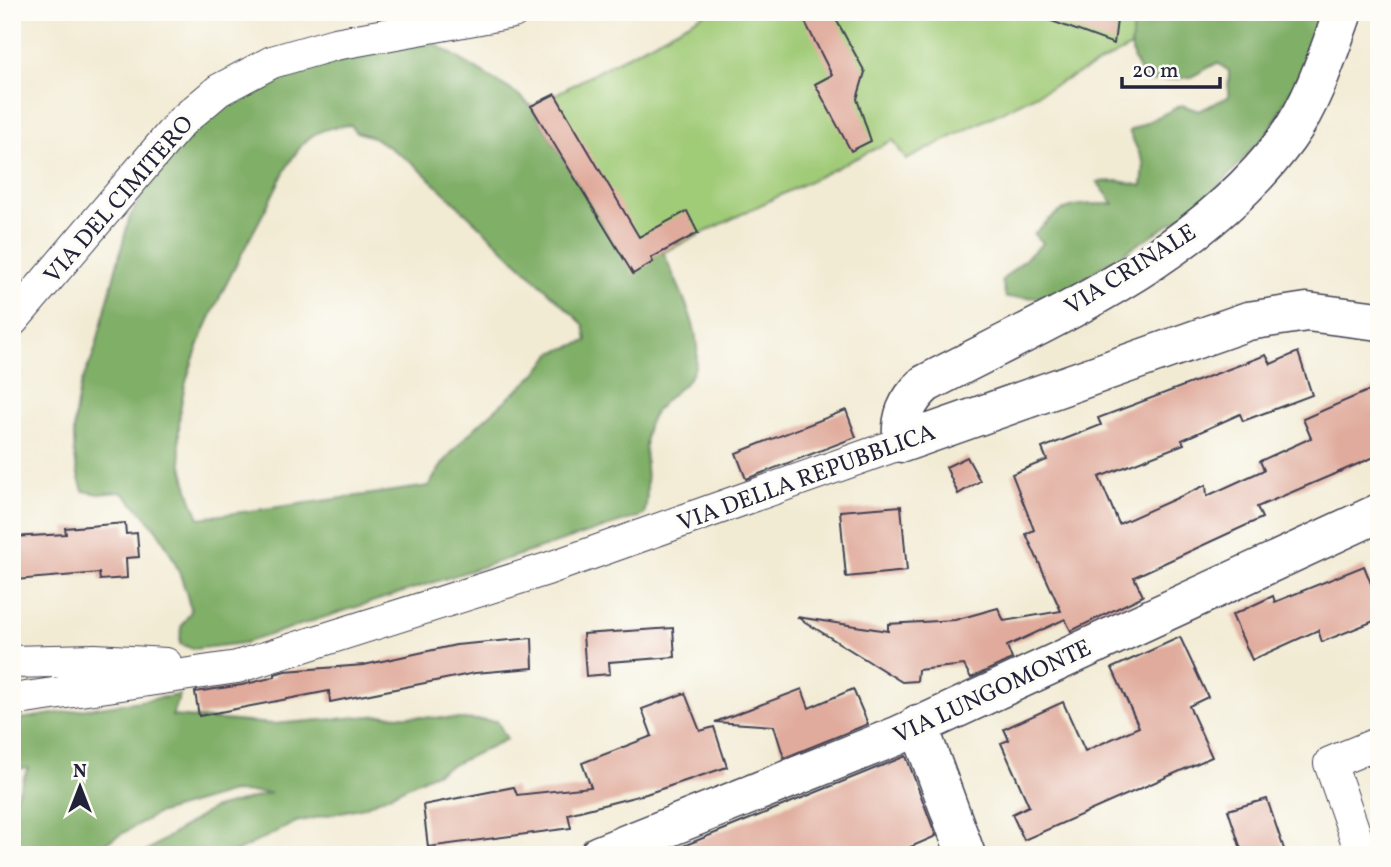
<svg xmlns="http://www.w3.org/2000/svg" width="1391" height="867" viewBox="0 0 1391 867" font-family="Vollkorn,serif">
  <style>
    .green { fill: #a0cb77; stroke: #617659; stroke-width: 2 }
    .forest { fill: #80af68; stroke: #516852; stroke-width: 2; fill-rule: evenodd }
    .building { fill: #e0ab9c }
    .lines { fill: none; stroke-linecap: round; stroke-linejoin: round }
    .minor-casing { stroke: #414052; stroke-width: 34 }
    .tertiary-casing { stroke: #414052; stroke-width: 41 }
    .minor { stroke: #fff; stroke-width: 32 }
    .tertiary { stroke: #fff; stroke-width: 38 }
    .labels { text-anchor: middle; stroke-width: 7; stroke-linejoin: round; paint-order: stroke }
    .street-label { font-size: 24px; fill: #22223b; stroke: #fdfcf7 }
  </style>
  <rect width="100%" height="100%" fill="#fdfcf7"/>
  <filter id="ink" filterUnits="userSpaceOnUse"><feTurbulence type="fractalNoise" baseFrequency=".0143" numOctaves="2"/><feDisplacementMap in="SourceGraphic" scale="14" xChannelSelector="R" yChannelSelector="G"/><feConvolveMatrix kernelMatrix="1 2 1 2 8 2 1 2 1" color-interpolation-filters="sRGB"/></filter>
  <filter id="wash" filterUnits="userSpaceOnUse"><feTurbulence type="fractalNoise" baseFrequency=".00686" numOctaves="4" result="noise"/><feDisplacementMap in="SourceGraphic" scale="28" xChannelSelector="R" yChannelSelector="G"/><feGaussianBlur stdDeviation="1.57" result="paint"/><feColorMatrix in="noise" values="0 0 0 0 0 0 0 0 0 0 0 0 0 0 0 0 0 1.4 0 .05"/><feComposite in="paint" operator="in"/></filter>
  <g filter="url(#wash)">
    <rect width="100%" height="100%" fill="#f2ebd4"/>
    <path class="green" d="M 708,12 L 1135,12 L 1131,47 L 906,160 L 893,140 L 630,269 L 532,107 Z"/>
    <path class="forest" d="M 1135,12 L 1327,12 L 1301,72 L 1270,130 L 1203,203 L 1054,297 L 1006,298 L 1002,280 L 1043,243 L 1034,234 C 1065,203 1071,204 1114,204 L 1097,182 L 1119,181 L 1142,186 L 1144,164 L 1129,131 L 1182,105 L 1199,111 L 1228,97 L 1229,71 L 1217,63 L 1191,77 L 1148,82 C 1126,58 1131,43 1135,12 Z
      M 409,44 L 435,44 L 516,93 L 531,106 L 630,268 L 663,251 C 676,285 716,349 687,381 C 672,396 652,407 647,430 C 641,454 652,484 644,515 L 244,643 L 193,649 L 180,644 L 181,627 L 191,611 C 180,562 159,524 121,492 L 98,494 L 83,491 C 68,451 72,394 93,357 L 129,219 L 162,157 L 222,98 L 259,80 ZM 351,125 L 356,132 L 375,138 L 414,164 L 584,325 L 587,341 L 551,353 C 540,373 523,385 506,400 C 476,427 448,450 429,486 L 199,518 C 182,480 174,440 182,399 C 194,339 237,263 266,208 C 277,187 289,157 307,140 C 318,129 337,126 351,125 Z
      M 180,695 L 172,716 L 273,724 L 383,715 L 497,721 L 507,739 L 364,807 L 296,822 L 232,854 L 140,855 L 212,809 L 271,793 L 232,792 L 157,814 L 84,855 L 12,855 L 12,806 L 28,768 L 12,769 L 12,720 Z"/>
    <g id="blocks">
      <path class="building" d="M 800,12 L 832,12 L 865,72 L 857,99 L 871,141 L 851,151 L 815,84 L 832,75 Z
        M 1036,12 L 1118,12 L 1114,44 L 1035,15 Z
        M 555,94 L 639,237 L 687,211 L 698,233 L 651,258 L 653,262 L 633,274 L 531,106 Z
        M 1298,352 L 1312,395 L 1243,421 L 1240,414 L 1182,440 L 1184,444 L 1099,477 L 1119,524 L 1206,485 L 1207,496 L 1264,470 L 1260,461 L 1311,438 L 1303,419 L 1379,386 L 1379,455 L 1257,507 L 1262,518 L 1134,577 L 1143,596 L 1071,631 L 1065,619 L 1007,646 L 1012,659 L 971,678 L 964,665 L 918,670 L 917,681 L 902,682 L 797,617 L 888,631 L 888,624 L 955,620 L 998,608 L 1004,621 L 1061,611 L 1026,534 L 1034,530 L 1012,474 L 1047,460 L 1042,448 L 1101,425 L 1098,418 L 1266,355 L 1271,364 Z
        M 846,410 L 856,437 L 746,479 L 736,453 Z
        M 967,457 L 980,481 L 958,494 L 946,467 Z
        M 901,506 L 907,571 L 846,577 L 840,511 Z
        M 125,523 L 126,534 L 137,533 L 139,557 L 126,558 L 127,578 L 100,580 L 99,573 L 15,580 L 12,537 L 66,534 L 65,528 Z
        M 1364,566 L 1379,603 L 1379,619 L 1322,642 L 1318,630 L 1252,660 L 1232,615 L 1273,596 L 1275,602 Z
        M 673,628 L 675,657 L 609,662 L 610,674 L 586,676 L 583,634 Z
        M 1180,637 L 1208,697 L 1189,706 L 1212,757 L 1024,840 L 1012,814 L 1029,806 L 1001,743 L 1009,740 L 1004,729 L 1063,702 L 1085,751 L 1139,727 L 1112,668 Z
        M 532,638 L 533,668 L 475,673 L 330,702 L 329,691 L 199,716 L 195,692 L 242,685 L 275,677 L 275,674 L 285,671 L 364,665 L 456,645 Z
        M 802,689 L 809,708 L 853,689 L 868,724 L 784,758 L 774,726 L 715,722 Z
        M 685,693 L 700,731 L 714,727 L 727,767 L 646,794 L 568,814 L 571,828 L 428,847 L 423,805 L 514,787 L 517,795 L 591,787 L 582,763 L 652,736 L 642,709 Z
        M 906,756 L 936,836 L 892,855 L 661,855 Z
        M 1267,799 L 1286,855 L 1243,855 L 1228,810 Z"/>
    </g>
  </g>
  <g filter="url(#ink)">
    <use href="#blocks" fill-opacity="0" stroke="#414052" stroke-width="2"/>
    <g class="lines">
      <g class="minor-casing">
        <path id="minor" d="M 12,321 L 181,122 L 219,90 L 272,62 L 335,44 L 513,12
          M 12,662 L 95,660 L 166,664
          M 12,700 L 237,667 L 547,569 L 902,443
          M 1362,855 L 1330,763 L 1379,743"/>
      </g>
      <g class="tertiary-casing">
        <path id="tertiary" d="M 1343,12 C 1328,54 1313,102 1287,138 C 1199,258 1052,317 925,384 C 906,402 900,417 902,443 L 1248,321 L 1307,312 L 1379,321
          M 918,724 L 966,855
          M 599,855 L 897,736 L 1379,513"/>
      </g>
      <use href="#minor" class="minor"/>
      <use href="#tertiary" class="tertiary"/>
    </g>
  </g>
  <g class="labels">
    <g class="street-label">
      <text transform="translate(118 199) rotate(-49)" y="8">VIA DEL CIMITERO</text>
      <text transform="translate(1130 269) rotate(-32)" y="8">VIA CRINALE</text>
      <text transform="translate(806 477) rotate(-20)" y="8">VIA DELLA REPUBBLICA</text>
      <text transform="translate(992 691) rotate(-25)" y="8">VIA LUNGOMONTE</text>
    </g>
  </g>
  <rect width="1391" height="867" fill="none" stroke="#fdfcf7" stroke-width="42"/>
  <g transform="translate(80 787)" stroke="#fdfcf7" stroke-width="5" paint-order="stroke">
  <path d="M0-5L12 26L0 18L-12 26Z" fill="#22223b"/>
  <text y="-10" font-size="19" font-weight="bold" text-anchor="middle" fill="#22223b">N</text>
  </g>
  <path d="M1122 77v10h98v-10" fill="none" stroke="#22223b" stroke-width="3.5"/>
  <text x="1132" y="77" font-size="21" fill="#22223b" stroke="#fdfcf7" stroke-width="5" paint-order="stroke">20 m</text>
</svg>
